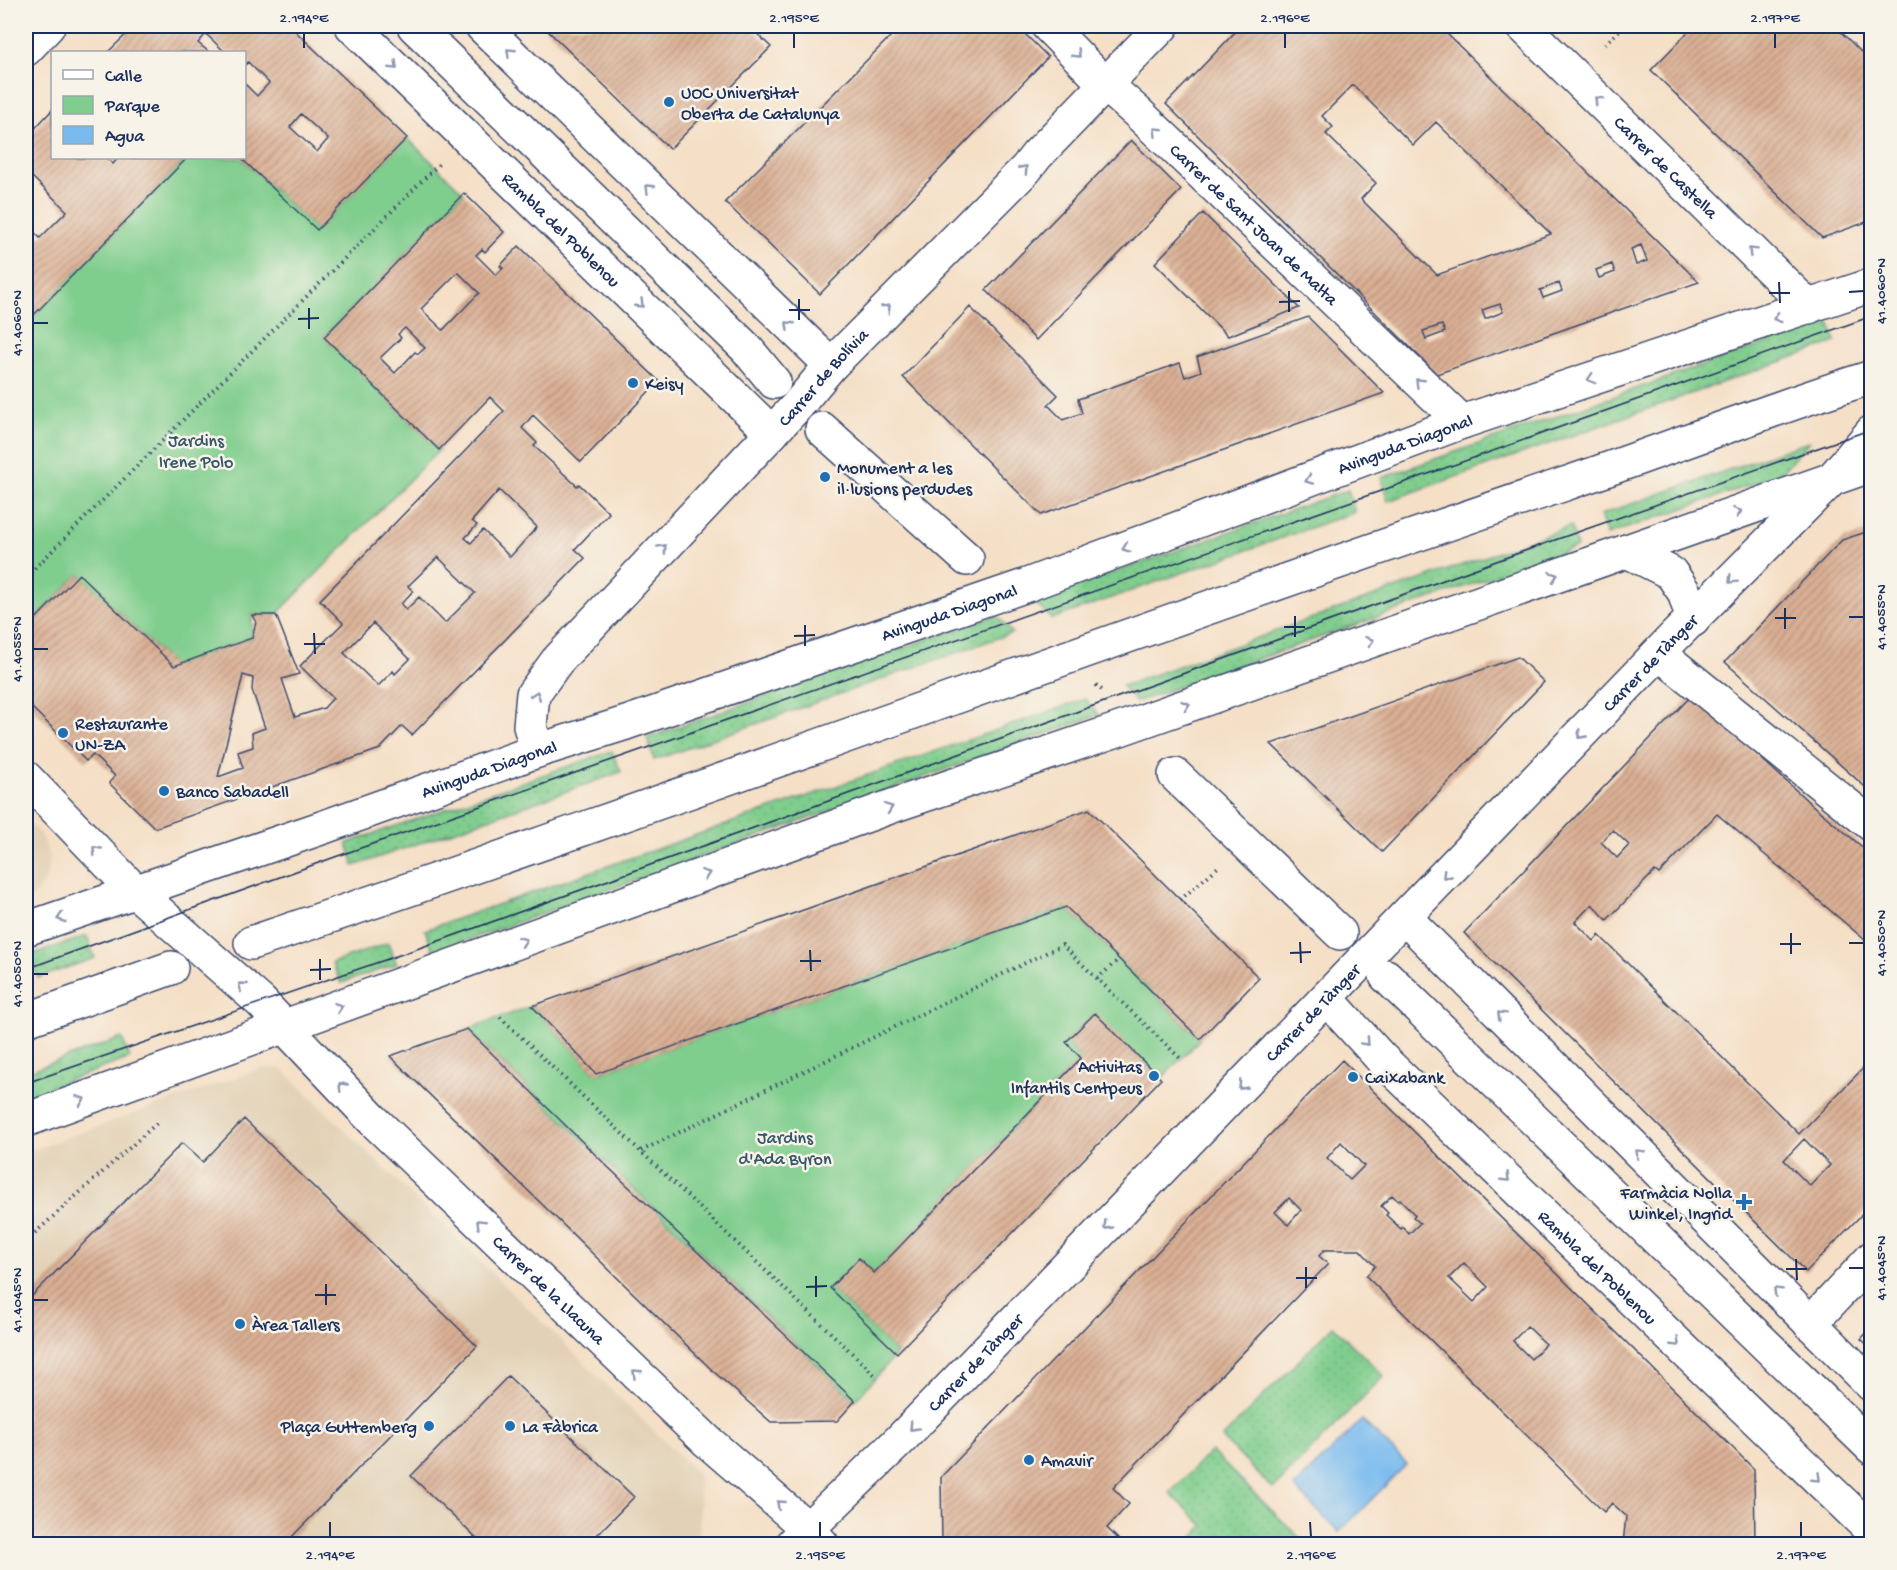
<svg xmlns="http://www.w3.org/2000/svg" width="1897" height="1570" viewBox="0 0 1897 1570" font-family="'Gochi Hand',sans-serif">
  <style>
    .built { fill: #e2d1b6 }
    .grass { fill: url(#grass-dots); stroke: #4e7e76; stroke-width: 1.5 }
    .green { fill: #80ce8e; stroke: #4e7e76; stroke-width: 1.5 }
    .water { fill: #7abbef; stroke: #4a75a6; stroke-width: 1.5 }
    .building { fill: url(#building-hatch); fill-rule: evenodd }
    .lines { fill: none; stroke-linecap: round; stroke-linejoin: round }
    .minor-casing { stroke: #3c496e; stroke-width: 36 }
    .path { stroke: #3c496e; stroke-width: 4; stroke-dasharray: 1.5 4.5; stroke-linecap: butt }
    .minor { stroke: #fff; stroke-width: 33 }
    .tram { stroke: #1b2f5e; stroke-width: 1.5 }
    .oneway { stroke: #8d97ae }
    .ticks { fill: none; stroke: #1b2f5e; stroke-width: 2 }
    .poi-dot { fill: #1f6fb2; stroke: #f7f3e8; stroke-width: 2 }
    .labels { text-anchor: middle; stroke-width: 5; stroke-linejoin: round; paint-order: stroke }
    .poi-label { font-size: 18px; fill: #1b2f5e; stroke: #f7f3e8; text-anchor: start }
    .street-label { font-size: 18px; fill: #1b2f5e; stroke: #f7f3e8 }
    .park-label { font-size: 18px; fill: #34576a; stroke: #f7f3e8 }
    .neatline { fill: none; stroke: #1b2f5e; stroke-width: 2 }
    .ticks-label { font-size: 15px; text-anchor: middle; fill: #1b2f5e }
  </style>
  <defs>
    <pattern id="grass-dots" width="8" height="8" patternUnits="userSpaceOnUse" patternTransform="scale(1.5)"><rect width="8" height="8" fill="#80ce8e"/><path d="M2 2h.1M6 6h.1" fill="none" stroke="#6eb17d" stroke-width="1.8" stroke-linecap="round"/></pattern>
    <pattern id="building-hatch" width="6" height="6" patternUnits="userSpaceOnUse" patternTransform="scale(1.5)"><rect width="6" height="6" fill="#dbb094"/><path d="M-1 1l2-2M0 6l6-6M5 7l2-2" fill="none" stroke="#b1907c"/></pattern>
  </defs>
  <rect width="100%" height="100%" fill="#f7f3e8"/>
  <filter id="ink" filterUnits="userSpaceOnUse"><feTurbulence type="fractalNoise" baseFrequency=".0167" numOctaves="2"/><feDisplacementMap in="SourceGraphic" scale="12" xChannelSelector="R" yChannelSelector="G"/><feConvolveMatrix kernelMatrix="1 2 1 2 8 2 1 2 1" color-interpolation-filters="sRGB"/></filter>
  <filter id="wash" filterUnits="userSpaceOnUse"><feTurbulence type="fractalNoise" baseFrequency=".008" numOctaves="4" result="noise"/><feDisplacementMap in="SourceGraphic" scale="24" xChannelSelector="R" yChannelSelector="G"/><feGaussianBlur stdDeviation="1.35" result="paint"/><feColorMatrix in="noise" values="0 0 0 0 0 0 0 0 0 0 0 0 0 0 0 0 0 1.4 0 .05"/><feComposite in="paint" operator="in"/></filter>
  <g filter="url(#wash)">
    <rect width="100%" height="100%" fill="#f5dfc6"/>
    <path class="built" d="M 26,820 L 40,834 L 50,857 L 46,879 L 34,895 L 26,899 Z
      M 263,1068 L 282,1069 L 699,1475 L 700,1544 L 26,1544 L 26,1152 Z"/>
    <path class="grass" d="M 1829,321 L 1836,342 L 1388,501 L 1381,478 Z
      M 1810,441 L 1779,475 L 1607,535 L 1600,515 Z
      M 1348,490 L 1355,512 L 1052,619 L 1033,601 Z
      M 1571,526 L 1577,547 L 1136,702 L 1122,686 Z
      M 996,615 L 1012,633 L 654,760 L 647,738 Z
      M 1085,699 L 1099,715 L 434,952 L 425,930 Z
      M 612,751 L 621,772 L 354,866 L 347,843 Z
      M 87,936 L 95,958 L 38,978 L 30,955 Z
      M 388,943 L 397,964 L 341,983 L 332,963 Z
      M 122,1038 L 130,1058 L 26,1096 L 26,1072 Z
      M 1333,1326 L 1384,1376 L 1273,1489 L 1222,1438 Z
      M 1211,1451 L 1306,1544 L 1186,1544 L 1204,1526 L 1170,1493 Z"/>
    <path class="green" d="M 407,138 L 464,193 L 324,337 L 439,450 L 276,615 L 252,615 L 252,638 L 174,666 L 79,574 L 26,628 L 26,527 L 28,524 L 26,521 L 26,323 L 187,158 L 241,158 L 317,230 Z
      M 1066,907 L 1200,1039 L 1161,1079 L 1094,1014 L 1066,1042 L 1081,1058 L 874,1273 L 859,1259 L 830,1288 L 897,1353 L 855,1401 L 467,1029 L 532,1006 L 596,1074 Z"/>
    <path class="water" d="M 1362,1420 L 1407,1464 L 1339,1532 L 1294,1487 Z"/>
    <g id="blocks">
      <path class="building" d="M 135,26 L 290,26 L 407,138 L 317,230 L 241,158 L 244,158 L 244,83 L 257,96 L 269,83 L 248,62 L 244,66 L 244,52 L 225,52 L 206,34 L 198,43 L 209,52 L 108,52 ZM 301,114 L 328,139 L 317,152 L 290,127 Z
        M 543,26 L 749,26 L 771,47 L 670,149 Z
        M 901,26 L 1017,26 L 1048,57 L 820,294 L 725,202 Z
        M 1241,26 L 1439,26 L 1699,282 L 1437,374 L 1166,104 ZM 1353,85 L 1413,145 L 1436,122 L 1551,234 L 1437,275 L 1361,199 L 1376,183 L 1326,134 L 1333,127 L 1322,116 ZM 1641,245 L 1647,261 L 1636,265 L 1631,249 ZM 1612,264 L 1615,272 L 1599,278 L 1596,270 ZM 1559,283 L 1562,291 L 1543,298 L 1540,290 ZM 1500,304 L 1503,312 L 1485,319 L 1482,310 ZM 1442,325 L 1445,332 L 1426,339 L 1423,331 Z
        M 1694,26 L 1835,26 L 1861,52 L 1872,48 L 1872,220 L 1822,238 L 1651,70 Z
        M 52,110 L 52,158 L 106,158 L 113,164 L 118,158 L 187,158 L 26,323 L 26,224 L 40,238 L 67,211 L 26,171 L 26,138 Z
        M 1131,140 L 1181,190 L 1036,340 L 986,290 Z
        M 464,193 L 504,232 L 485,252 L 482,249 L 476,255 L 496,275 L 503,268 L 500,266 L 519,246 L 659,381 L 581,462 L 533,415 L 522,428 L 537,443 L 534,446 L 577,486 L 579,484 L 609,513 L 575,549 L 585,558 L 412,735 L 402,726 L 380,749 L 155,828 L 109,783 L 115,776 L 93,755 L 86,761 L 26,702 L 26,629 L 79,574 L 174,666 L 252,638 L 256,622 L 252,615 L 276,615 L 299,674 L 282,679 L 295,717 L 324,708 L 333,698 L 300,666 L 343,623 L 320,600 L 504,411 L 490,397 L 439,450 L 324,337 ZM 458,272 L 479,293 L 443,330 L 421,309 ZM 405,328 L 425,348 L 418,354 L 415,352 L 395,373 L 380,358 L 401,338 L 398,334 ZM 499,490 L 537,527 L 510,557 L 483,530 L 471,543 L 465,538 L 477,525 L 472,521 ZM 438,557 L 475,593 L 445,623 L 419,597 L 406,610 L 401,604 L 413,591 L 408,586 ZM 373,623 L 410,659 L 395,674 L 393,671 L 378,686 L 344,653 ZM 243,675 L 253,678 L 252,690 L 265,728 L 252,733 L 253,747 L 238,752 L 243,768 L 218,777 Z
        M 1203,213 L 1272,281 L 1299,308 L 1228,336 L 1155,263 Z
        M 970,307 L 1058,395 L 1048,405 L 1063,420 L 1082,413 L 1078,399 L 1180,363 L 1185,377 L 1201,371 L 1197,357 L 1308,317 L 1384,393 L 1041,515 L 903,377 Z
        M 1872,530 L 1872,793 L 1725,662 L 1842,540 Z
        M 1518,657 L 1544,682 L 1382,852 L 1271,744 Z
        M 1692,695 L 1811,804 L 1872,855 L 1872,946 L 1717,814 L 1659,874 L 1655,871 L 1607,920 L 1592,904 L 1575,922 L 1594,941 L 1599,935 L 1799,1134 L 1872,1059 L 1872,1204 L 1806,1272 L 1464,933 ZM 1613,830 L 1629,845 L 1617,858 L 1601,842 ZM 1804,1139 L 1830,1165 L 1810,1186 L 1784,1160 Z
        M 1089,809 L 1259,978 L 1200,1039 L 1066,907 L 596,1074 L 532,1006 Z
        M 1095,1013 L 1161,1079 L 897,1353 L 830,1288 L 859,1258 L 874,1273 L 903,1243 L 1081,1058 L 1066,1042 Z
        M 467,1029 L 609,1168 L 855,1401 L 837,1421 L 771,1422 L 714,1372 L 390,1056 Z
        M 1342,1060 L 1754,1469 L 1755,1544 L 1623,1544 L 1626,1516 L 1612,1503 L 1604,1512 L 1366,1276 L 1375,1266 L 1360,1250 L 1324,1250 L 1319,1256 L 1328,1264 L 1113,1488 L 1129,1504 L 1107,1528 L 1123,1544 L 942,1544 L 941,1477 ZM 1341,1142 L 1364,1166 L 1350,1180 L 1327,1158 ZM 1392,1195 L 1398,1201 L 1400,1199 L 1415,1215 L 1413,1217 L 1420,1223 L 1409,1234 L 1403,1227 L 1401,1229 L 1386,1215 L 1388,1213 L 1381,1206 ZM 1289,1198 L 1301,1210 L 1288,1225 L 1275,1212 ZM 1464,1263 L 1488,1287 L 1474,1302 L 1449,1278 ZM 1527,1326 L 1546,1344 L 1531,1359 L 1513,1341 Z
        M 244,1119 L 477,1346 L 285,1544 L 44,1544 L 26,1526 L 26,1302 L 182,1143 L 203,1162 Z
        M 1872,1327 L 1872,1349 L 1861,1339 Z
        M 508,1376 L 634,1497 L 588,1544 L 482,1544 L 411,1476 Z"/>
    </g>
  </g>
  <g filter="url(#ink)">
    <use href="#blocks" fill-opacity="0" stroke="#3c496e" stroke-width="1.5"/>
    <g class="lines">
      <g class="minor-casing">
        <g id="minor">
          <path id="s1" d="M 352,26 L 772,433"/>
          <path d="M 414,26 L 746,348 L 774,382"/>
          <path d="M 482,26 L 831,365"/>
          <path id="s2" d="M 1048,26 L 1105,84 L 1138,113 L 1462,422"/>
          <path id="s3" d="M 1523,26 L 1809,307"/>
          <path d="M 26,49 L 48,26"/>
          <path d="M 822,429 L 967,559"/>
          <path d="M 1627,551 L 1671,573 L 1684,592 L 1693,620"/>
          <path d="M 1660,654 L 1872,825"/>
          <path id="s4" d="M 537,751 L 530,726 L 533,694 L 557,661 L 797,406 L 831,365 L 1026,169 L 1037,155 L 1162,26"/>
          <path d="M 1175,775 L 1340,933"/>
          <path id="s5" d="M 26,778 L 137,893 L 261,1002 L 373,1120 L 707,1441 L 807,1528 L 822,1544"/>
          <path d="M 1405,918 L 1872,1385"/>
          <path id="s6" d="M 26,929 L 324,827 L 537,751 L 626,723 L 1027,585 L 1462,422 L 1872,285"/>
          <path d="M 251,943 C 690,796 1124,633 1562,485 C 1665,450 1767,410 1872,377"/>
          <path d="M 1386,976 L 1872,1448"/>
          <path id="s7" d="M 1327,999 L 1381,1058 L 1872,1531"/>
          <path d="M 26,1020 L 171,968"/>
          <path d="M 26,1120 L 898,804 L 1120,729 L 1872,465"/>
          <path d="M 1810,1324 L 1872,1258"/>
          <path id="s8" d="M 792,1544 L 898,1442 L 1675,636 L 1832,479 L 1872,432"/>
        </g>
      </g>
      <path class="path" d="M 1605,44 L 1624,26
        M 26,577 L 441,162
        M 1096,685 L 1104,692
        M 1180,900 L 1218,867
        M 1097,979 L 1119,959
        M 500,1017 L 877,1377
        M 641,1151 L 1062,945 L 1181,1059
        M 26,1241 L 157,1123
        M 355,1544 L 361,1539"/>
      <use href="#minor" class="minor"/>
      <path class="tram" d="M 26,969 L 335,857 L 1372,494 L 1872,316
        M 26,1083 L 411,951 L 1555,540 L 1872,429"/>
    </g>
    <defs><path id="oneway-chevron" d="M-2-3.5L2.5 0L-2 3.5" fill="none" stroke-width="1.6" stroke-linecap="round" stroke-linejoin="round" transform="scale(1.5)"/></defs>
    <g class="oneway">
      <use href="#oneway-chevron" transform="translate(510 52) rotate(-136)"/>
      <use href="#oneway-chevron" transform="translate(1077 54) rotate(45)"/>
      <use href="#oneway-chevron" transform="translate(394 66) rotate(44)"/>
      <use href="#oneway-chevron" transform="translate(1598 100) rotate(-135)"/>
      <use href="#oneway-chevron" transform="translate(1157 131) rotate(-136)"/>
      <use href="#oneway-chevron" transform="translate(1024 169) rotate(-48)"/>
      <use href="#oneway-chevron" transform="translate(649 188) rotate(-136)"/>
      <use href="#oneway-chevron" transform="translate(1752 251) rotate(-135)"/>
      <use href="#oneway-chevron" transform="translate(640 304) rotate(44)"/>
      <use href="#oneway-chevron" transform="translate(887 308) rotate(-45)"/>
      <use href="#oneway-chevron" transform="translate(1777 318) rotate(162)"/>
      <use href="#oneway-chevron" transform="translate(789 325) rotate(-136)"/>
      <use href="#oneway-chevron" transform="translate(1591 379) rotate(162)"/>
      <use href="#oneway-chevron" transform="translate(1419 382) rotate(-136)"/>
      <use href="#oneway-chevron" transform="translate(1309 480) rotate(160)"/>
      <use href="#oneway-chevron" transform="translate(1738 512) rotate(-19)"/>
      <use href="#oneway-chevron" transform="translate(663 548) rotate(-47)"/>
      <use href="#oneway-chevron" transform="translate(1126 548) rotate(160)"/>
      <use href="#oneway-chevron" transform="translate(1554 576) rotate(-19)"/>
      <use href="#oneway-chevron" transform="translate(1732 580) rotate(135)"/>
      <use href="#oneway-chevron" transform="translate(1370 641) rotate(-19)"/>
      <use href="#oneway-chevron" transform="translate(536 695) rotate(-69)"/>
      <use href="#oneway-chevron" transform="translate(1186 705) rotate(-19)"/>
      <use href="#oneway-chevron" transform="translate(1581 735) rotate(134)"/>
      <use href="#oneway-chevron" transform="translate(889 808) rotate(-20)"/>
      <use href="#oneway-chevron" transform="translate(96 850) rotate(-134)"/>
      <use href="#oneway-chevron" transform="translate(706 874) rotate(-20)"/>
      <use href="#oneway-chevron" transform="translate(1446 875) rotate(134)"/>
      <use href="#oneway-chevron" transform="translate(61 918) rotate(162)"/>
      <use href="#oneway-chevron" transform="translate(523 941) rotate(-20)"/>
      <use href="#oneway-chevron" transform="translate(242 986) rotate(-139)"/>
      <use href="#oneway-chevron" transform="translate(339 1007) rotate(-19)"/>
      <use href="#oneway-chevron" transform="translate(1501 1015) rotate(-135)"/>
      <use href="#oneway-chevron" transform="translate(1366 1042) rotate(47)"/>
      <use href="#oneway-chevron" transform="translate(342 1086) rotate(-134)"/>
      <use href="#oneway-chevron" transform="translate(1242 1086) rotate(134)"/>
      <use href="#oneway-chevron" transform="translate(81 1100) rotate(-20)"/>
      <use href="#oneway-chevron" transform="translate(1639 1153) rotate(-135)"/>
      <use href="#oneway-chevron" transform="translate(1506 1178) rotate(44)"/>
      <use href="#oneway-chevron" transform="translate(480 1223) rotate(-136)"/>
      <use href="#oneway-chevron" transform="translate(1107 1226) rotate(134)"/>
      <use href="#oneway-chevron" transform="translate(1777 1291) rotate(-135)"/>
      <use href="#oneway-chevron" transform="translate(1676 1343) rotate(44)"/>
      <use href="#oneway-chevron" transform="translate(636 1373) rotate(-136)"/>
      <use href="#oneway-chevron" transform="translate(913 1427) rotate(134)"/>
      <use href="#oneway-chevron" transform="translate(1817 1478) rotate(44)"/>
      <use href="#oneway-chevron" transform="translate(780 1504) rotate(-139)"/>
    </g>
  </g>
  <path class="ticks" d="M 304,33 L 304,48M 794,33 L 794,48M 1285,33 L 1285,48M 1775,33 L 1775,48M 1779,282 L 1780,303M 1289,291 L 1289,312M 1849,292 L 1864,291M 1769,293 L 1790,293M 799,299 L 799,320M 1279,302 L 1300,301M 309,308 L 309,329M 789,310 L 810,310M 298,319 L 319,318M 33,323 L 48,323M 1785,608 L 1785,629M 1295,616 L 1295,637M 1849,617 L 1864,617M 1775,618 L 1796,618M 805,625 L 805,646M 1284,627 L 1305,627M 314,633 L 315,654M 794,636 L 815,635M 304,644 L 325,644M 33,649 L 48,649M 1791,933 L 1791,954M 1300,942 L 1301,963M 1849,943 L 1864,943M 1780,944 L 1801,944M 810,950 L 811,971M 1290,953 L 1311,952M 320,959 L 320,980M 800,961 L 821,961M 310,970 L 331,969M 33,974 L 48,974M 1796,1259 L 1797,1280M 1306,1267 L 1306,1288M 1849,1268 L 1864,1268M 1786,1269 L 1807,1269M 816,1276 L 816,1297M 1296,1278 L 1317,1278M 326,1284 L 326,1305M 806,1287 L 827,1286M 315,1295 L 336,1295M 33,1300 L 48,1300M 330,1522 L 330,1537M 820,1522 L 820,1537M 1310,1522 L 1311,1537M 1801,1522 L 1801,1537"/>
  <g class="poi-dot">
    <circle cx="669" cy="102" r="6"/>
    <circle cx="633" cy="383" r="6"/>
    <circle cx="825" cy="477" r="6"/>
    <circle cx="63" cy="733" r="6"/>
    <circle cx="164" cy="791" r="6"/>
    <circle cx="1154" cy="1076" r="6"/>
    <circle cx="1353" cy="1077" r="6"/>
    <path d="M1741 1193h6v6h6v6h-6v6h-6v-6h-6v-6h6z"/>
    <circle cx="240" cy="1324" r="6"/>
    <circle cx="429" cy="1426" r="6"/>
    <circle cx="510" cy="1426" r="6"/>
    <circle cx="1029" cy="1460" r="6"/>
  </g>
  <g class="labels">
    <g class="poi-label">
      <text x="681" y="98">UOC Universitat<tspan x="681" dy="21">Oberta de Catalunya</tspan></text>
      <text x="645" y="389">Keisy</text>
      <text x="837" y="473">Monument a les<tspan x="837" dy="21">il·lusions perdudes</tspan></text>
      <text x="75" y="729">Restaurante<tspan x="75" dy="21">UN-ZA</tspan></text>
      <text x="176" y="797">Banco Sabadell</text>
      <text x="1142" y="1072" text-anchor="end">Activitas<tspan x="1142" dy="21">Infantils Centpeus</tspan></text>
      <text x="1365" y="1083">Caixabank</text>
      <text x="1732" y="1198" text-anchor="end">Farmàcia Nolla<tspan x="1732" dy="21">Winkel, Ingrid</tspan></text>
      <text x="252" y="1330">Àrea Tallers</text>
      <text x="417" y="1432" text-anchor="end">Plaça Guttemberg</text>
      <text x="522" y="1432">La Fàbrica</text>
      <text x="1041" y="1466">Amavir</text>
    </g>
    <g class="street-label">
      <text dy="6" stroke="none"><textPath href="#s3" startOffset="201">Carrer de Castella</textPath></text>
      <text dy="6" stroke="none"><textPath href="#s2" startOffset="286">Carrer de Sant Joan de Malta</textPath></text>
      <text dy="6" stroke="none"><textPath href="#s1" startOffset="292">Rambla del Poblenou</textPath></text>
      <text dy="6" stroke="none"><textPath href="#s4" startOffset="488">Carrer de Bolívia</textPath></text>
      <text dy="6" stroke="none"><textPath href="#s6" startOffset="1462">Avinguda Diagonal</textPath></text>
      <text dy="6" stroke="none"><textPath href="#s6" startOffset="976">Avinguda Diagonal</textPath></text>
      <text dy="6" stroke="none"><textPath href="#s8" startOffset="1230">Carrer de Tànger</textPath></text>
      <text dy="6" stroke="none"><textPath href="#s6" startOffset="490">Avinguda Diagonal</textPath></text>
      <text dy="6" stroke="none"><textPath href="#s8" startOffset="744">Carrer de Tànger</textPath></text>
      <text dy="6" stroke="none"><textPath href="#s7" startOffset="381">Rambla del Poblenou</textPath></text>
      <text dy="6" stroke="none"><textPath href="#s5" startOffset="732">Carrer de la Llacuna</textPath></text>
      <text dy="6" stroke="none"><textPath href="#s8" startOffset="258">Carrer de Tànger</textPath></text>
    </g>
    <g class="park-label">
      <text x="196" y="446">Jardins<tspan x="196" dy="21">Irene Polo</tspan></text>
      <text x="785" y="1143">Jardins<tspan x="785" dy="21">d'Ada Byron</tspan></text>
    </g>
  </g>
  <rect width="1897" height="1570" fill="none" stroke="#f7f3e8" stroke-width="66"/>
  <rect x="51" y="51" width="195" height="108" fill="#f7f3e8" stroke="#9fa5b1" stroke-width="1.5"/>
  <rect x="63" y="70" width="30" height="9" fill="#ffffff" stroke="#9fa5b1" stroke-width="1.5"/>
  <text x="105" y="81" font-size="18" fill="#1b2f5e">Calle</text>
  <rect x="63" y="96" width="30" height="18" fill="#80ce8e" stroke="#9fa5b1" stroke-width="1.5"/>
  <text x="105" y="111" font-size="18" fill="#1b2f5e">Parque</text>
  <rect x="63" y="126" width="30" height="18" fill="#7abbef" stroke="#9fa5b1" stroke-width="1.5"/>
  <text x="105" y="141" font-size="18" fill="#1b2f5e">Agua</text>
  <rect x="33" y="33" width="1831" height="1504" class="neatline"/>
  <g class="ticks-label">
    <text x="304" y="22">2.194°E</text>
    <text x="794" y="22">2.195°E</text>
    <text x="1285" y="22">2.196°E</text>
    <text x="1775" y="22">2.197°E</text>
    <text transform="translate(1880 291) rotate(-90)" y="5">41.4060°N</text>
    <text transform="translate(16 323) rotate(-90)" y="5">41.4060°N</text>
    <text transform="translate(1880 617) rotate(-90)" y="5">41.4055°N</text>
    <text transform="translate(16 649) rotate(-90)" y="5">41.4055°N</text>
    <text transform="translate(1880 943) rotate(-90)" y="5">41.4050°N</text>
    <text transform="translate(16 974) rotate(-90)" y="5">41.4050°N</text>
    <text transform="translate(1880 1268) rotate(-90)" y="5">41.4045°N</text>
    <text transform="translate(16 1300) rotate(-90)" y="5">41.4045°N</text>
    <text x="330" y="1559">2.194°E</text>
    <text x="820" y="1559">2.195°E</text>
    <text x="1311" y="1559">2.196°E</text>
    <text x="1801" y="1559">2.197°E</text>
  </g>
</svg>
